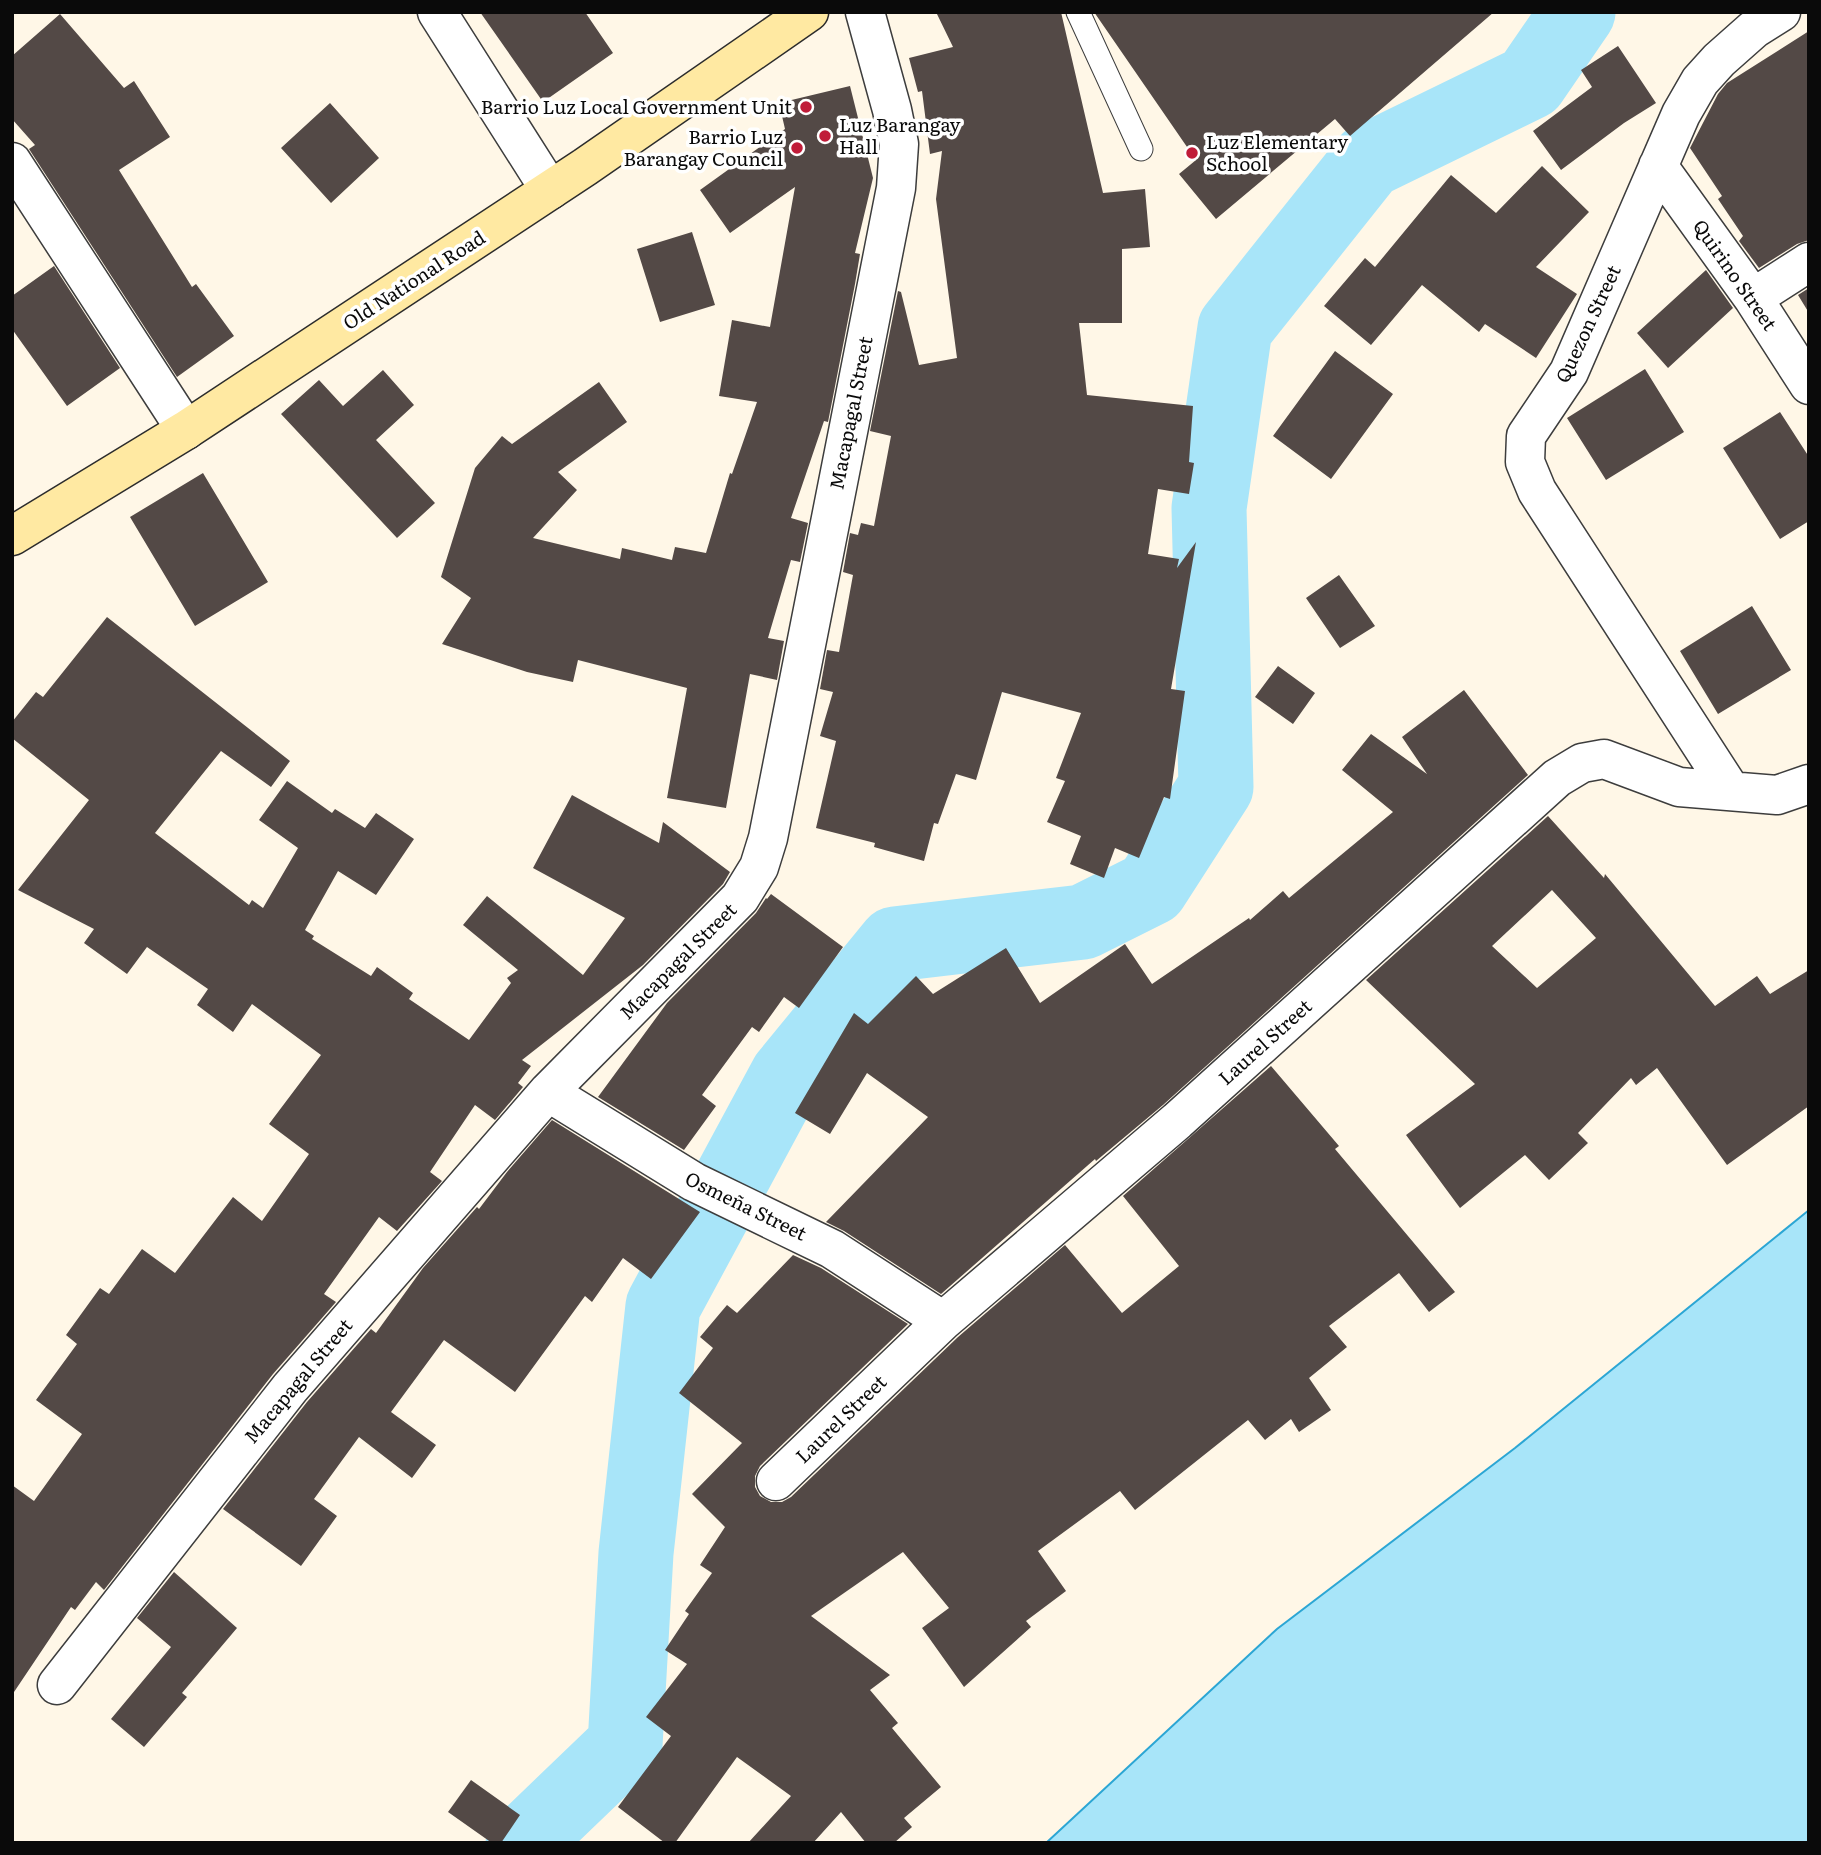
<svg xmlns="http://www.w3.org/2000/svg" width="1821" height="1855" viewBox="0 0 1821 1855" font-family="Literata,serif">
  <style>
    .water { fill: #a8e5f9; stroke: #2ca6d4; stroke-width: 2 }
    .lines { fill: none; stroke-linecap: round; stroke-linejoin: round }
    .river { stroke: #a8e5f9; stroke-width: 75 }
    .building { fill: #534946; fill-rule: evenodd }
    .lane-casing { stroke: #3d3d3d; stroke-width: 25 }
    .street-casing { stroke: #3d3d3d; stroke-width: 41 }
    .secondary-casing { stroke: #2c2c2c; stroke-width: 41 }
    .lane { stroke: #fff; stroke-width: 23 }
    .street { stroke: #fff; stroke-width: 38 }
    .secondary { stroke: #ffe9a2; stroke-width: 38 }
    .poi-dot { fill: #c01c39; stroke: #fff; stroke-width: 2.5 }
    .labels { text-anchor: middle; stroke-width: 7; stroke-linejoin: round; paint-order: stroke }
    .poi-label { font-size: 19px; fill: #0a0a0a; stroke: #fff; text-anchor: end }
    .street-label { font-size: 19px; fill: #0a0a0a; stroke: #fff }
  </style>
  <rect width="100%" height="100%" fill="#fff7e7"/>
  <path class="water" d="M 1809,1210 L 1809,1843 L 1046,1843 L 1277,1629 L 1515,1448 Z"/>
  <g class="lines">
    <path class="river" d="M 523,1843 L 625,1745 L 636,1553 L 663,1306 L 787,1076 L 895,944 L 1083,922 L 1151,888 L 1216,787 L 1209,508 L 1235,328 L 1368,161 L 1530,82 L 1578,12"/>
  </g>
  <path class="building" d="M 480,12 L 585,12 L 613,53 L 543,102 Z
    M 936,12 L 1061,12 L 1103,193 L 1145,189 L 1150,247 L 1122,249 L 1122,323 L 1079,323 L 1087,395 L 1193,406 L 1189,462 L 1194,463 L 1189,494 L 1158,489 L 1148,554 L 1179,559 L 1177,568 L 1196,542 L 1171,689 L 1185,691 L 1170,799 L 1164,797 L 1139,858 L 1115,848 L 1104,878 L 1070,864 L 1081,836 L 1047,822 L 1065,781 L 1056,778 L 1081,713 L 1002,692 L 976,780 L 956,774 L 938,824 L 934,823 L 924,861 L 874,847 L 875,843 L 816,828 L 836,741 L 820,736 L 833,692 L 820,689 L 827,650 L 839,652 L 853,575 L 843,572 L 850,533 L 858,535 L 861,523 L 874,526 L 891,436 L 870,431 L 898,291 L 901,292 L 919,365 L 957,358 L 936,199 L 942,151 L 930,154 L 922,91 L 918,92 L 909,58 L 953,47 Z
    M 1094,12 L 1494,12 L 1350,136 L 1335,119 L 1216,219 L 1179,174 L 1196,160 Z
    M 60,14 L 124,88 L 134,81 L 170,137 L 119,170 L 192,287 L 196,284 L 234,336 L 177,377 L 29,149 L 35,145 L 12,119 L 12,56 Z
    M 1809,31 L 1809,240 L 1797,244 L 1759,268 L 1739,241 L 1743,236 L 1718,199 L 1722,196 L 1690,148 L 1718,94 L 1727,83 Z
    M 1618,46 L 1656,103 L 1624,123 L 1561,170 L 1533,131 L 1592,87 L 1581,70 Z
    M 850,86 L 873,178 L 855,253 L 860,254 L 855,284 L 828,422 L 824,421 L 791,518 L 808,523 L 800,562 L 791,560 L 768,638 L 784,641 L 777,680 L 750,674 L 726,808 L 667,798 L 687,688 L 578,660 L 573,682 L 527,672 L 442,644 L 471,598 L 441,577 L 475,468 L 502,436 L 512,444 L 599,382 L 627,422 L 558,472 L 577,490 L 533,538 L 620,559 L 622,548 L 672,560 L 675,547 L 706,553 L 730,473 L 732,474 L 757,402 L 719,396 L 732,320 L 770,327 L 795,187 L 730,233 L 700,190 L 785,129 L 779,103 Z
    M 330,103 L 379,158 L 331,203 L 281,148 Z
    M 1542,166 L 1589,212 L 1536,267 L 1577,294 L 1536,358 L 1485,324 L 1479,332 L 1422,285 L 1371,345 L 1324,306 L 1365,258 L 1375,267 L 1451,175 L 1496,213 Z
    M 692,232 L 715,305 L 660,322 L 637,249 Z
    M 54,266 L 120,368 L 67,406 L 12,329 L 12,296 Z
    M 1706,270 L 1733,308 L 1668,368 L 1637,333 Z
    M 1809,288 L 1809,313 L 1798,295 Z
    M 1335,351 L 1393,394 L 1331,479 L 1273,436 Z
    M 1645,369 L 1684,432 L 1606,480 L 1567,418 Z
    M 383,370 L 414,405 L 376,440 L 435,503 L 397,538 L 281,414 L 319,380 L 343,406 Z
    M 1780,412 L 1809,457 L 1809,521 L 1780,539 L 1723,448 Z
    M 203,473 L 268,582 L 195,626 L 130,517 Z
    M 1339,575 L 1375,626 L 1340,648 L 1306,598 Z
    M 1752,606 L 1791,670 L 1718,714 L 1680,651 Z
    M 107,617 L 290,761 L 271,787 L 221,751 L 155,833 L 249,905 L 252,900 L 263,908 L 298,848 L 259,820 L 287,781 L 332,813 L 335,809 L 365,828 L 376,813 L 414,839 L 376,895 L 338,871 L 305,930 L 314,936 L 312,939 L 371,976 L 377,967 L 413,993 L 409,999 L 469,1040 L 511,983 L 507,978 L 518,970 L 463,925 L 487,896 L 583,975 L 625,918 L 533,868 L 572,795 L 659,843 L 663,822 L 730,872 L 723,884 L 643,965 L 522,1060 L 531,1066 L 518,1083 L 523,1087 L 495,1120 L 475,1105 L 430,1172 L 442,1181 L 397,1231 L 379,1217 L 324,1294 L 336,1302 L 273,1374 L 104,1590 L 96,1582 L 75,1610 L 71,1607 L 12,1695 L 12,1485 L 34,1501 L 82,1434 L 36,1400 L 77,1344 L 66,1335 L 100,1288 L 109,1294 L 142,1249 L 175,1273 L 233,1197 L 262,1221 L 309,1154 L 269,1124 L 321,1055 L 252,1004 L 233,1032 L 197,1005 L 208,989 L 147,947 L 127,974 L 84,943 L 94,929 L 18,890 L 89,800 L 12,738 L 12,722 L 36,692 L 43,697 Z
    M 1278,666 L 1315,693 L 1293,724 L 1255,697 Z
    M 1464,690 L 1528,775 L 1163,1105 L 1096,1161 L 1095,1159 L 941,1294 L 844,1231 L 826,1222 L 928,1117 L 867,1073 L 830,1134 L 795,1113 L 854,1013 L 868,1024 L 916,976 L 933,994 L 1006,948 L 1040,1003 L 1125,944 L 1152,984 L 1249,918 L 1250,920 L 1283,891 L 1289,898 L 1393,812 L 1342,770 L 1371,734 L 1427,774 L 1402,737 Z
    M 1548,816 L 1604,878 L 1605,874 L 1715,1006 L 1757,976 L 1770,994 L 1809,970 L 1809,1106 L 1727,1165 L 1657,1068 L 1636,1085 L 1631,1078 L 1578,1133 L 1588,1143 L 1549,1180 L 1525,1155 L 1460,1208 L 1406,1135 L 1475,1084 L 1366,980 ZM 1552,890 L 1596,938 L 1537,988 L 1492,946 Z
    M 771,894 L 843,947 L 799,1008 L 784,997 L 759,1032 L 752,1027 L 702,1095 L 716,1106 L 684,1150 L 598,1097 L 667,1003 L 756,913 L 766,898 L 767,899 Z
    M 1271,1066 L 1339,1146 L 1335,1149 L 1455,1292 L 1429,1312 L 1399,1273 L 1329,1326 L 1347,1347 L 1309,1378 L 1331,1410 L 1299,1432 L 1291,1419 L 1265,1440 L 1248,1420 L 1135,1510 L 1120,1491 L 1038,1551 L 1066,1591 L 1026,1621 L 1031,1627 L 964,1687 L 922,1628 L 949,1608 L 903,1552 L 811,1616 L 890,1675 L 870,1690 L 898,1723 L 892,1728 L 941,1787 L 904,1818 L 912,1827 L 894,1843 L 866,1843 L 841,1812 L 813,1843 L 748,1843 L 791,1796 L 737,1757 L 675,1843 L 665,1843 L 618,1807 L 671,1736 L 646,1717 L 687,1664 L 665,1650 L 689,1614 L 685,1611 L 712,1573 L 700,1565 L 725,1527 L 692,1494 L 742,1443 L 679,1393 L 713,1348 L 700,1337 L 727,1305 L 737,1313 L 793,1255 L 821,1268 L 908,1324 L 760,1466 L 755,1476 L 755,1487 L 760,1496 L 771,1502 L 782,1502 L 791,1497 L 958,1337 L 1065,1245 L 1122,1313 L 1179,1266 L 1123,1196 Z
    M 552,1120 L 700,1212 L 651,1279 L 623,1258 L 592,1302 L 585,1296 L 515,1392 L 444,1340 L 391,1412 L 436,1445 L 412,1478 L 359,1437 L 314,1499 L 337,1516 L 301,1566 L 223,1509 L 307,1402 L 371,1329 L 376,1333 L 423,1268 L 477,1207 L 479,1209 L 507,1172 Z
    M 174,1572 L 237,1628 L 182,1693 L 187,1697 L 144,1747 L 111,1719 L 171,1647 L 137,1618 Z
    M 471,1780 L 520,1815 L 501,1843 L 492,1843 L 448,1812 Z"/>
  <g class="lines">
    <g class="lane-casing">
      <path id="lane" d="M 1078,12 L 1141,149"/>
    </g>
    <g class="street-casing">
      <path id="street" d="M 437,12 L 550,190
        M 12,162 L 186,430
        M 1658,166 L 1753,298 L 1809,385
        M 1753,298 L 1809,262
        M 1731,791 L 1537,491 L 1525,462 L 1526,436 L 1569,372 L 1681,114 L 1700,81 L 1719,60 L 1754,29 L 1781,12
        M 548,1092 L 694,1182 L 832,1249 L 943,1321
        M 776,1481 L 943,1321 L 1177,1121 L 1557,778 L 1582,763 L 1604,759 L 1679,787 L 1777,795 L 1809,784
        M 57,1685 L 290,1388 L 548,1092 L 740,898 L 759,867 L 768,838 L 896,188 L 899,144 L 892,110 L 865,12"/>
    </g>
    <g class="secondary-casing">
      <path id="secondary" d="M 12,536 L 186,430 L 585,167 L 809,12"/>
    </g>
    <use href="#lane" class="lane"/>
    <use href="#street" class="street"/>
    <use href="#secondary" class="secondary"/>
  </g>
  <g class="poi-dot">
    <circle cx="806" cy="107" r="7"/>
    <circle cx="825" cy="136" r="7"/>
    <circle cx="797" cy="148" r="7"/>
    <circle cx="1192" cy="153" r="7"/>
  </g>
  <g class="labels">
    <g class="poi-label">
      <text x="792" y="114">Barrio Luz Local Government Unit</text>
      <text x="839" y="132" text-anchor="start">Luz Barangay<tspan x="839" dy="22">Hall</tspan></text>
      <text x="783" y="144">Barrio Luz<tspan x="783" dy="22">Barangay Council</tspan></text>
      <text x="1206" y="149" text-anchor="start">Luz Elementary<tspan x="1206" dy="22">School</tspan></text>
    </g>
    <g class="street-label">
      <text transform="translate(1735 275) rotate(55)" y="7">Quirino Street</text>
      <text transform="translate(414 280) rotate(-33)" y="7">Old National Road</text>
      <text transform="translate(1588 324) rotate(-65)" y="7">Quezon Street</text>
      <text transform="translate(851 413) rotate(-79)" y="7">Macapagal Street</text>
      <text transform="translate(678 961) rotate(-45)" y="7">Macapagal Street</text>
      <text transform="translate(1265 1042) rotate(-42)" y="7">Laurel Street</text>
      <text transform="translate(746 1206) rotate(26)" y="7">Osmeña Street</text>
      <text transform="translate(298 1381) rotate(-50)" y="7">Macapagal Street</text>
      <text transform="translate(841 1419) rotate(-44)" y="7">Laurel Street</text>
    </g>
  </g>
  <rect width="1821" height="1855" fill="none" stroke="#0a0a0a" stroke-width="28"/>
</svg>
